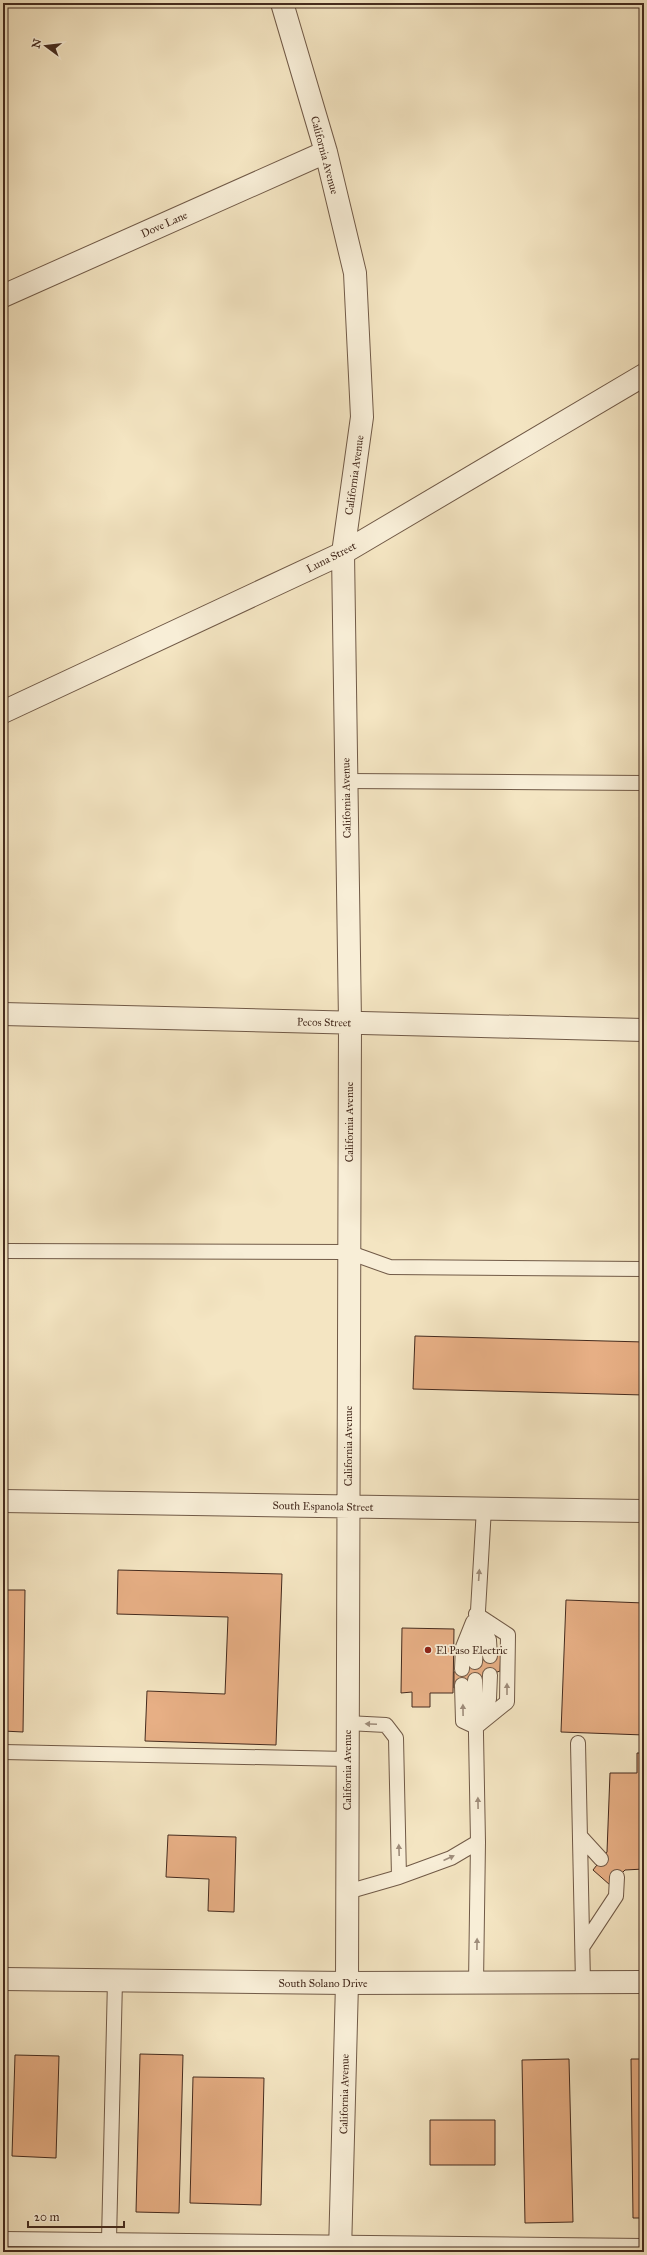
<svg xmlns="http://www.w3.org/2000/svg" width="647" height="2255" viewBox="0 0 647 2255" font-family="'IM FELL Great Primer',serif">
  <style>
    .building { fill: #e7af85; stroke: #452b1e }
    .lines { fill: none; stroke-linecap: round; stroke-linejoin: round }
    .service-casing { stroke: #715a47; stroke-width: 16 }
    .minor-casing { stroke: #715a47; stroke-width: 24 }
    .tertiary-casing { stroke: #715a47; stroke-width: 24 }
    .service { stroke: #f8eed7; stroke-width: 14 }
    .minor { stroke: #f8eed7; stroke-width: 22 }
    .tertiary { stroke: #f8eed7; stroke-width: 22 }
    .oneway { fill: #9e8c7a }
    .poi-dot { fill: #8f2418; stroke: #f8eed7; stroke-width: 1.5 }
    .labels { text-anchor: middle; stroke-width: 3.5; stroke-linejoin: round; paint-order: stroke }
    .street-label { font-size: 11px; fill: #452b1e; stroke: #f8eed7 }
    .poi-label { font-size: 11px; fill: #452b1e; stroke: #f8eed7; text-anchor: start }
  </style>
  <rect width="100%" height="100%" fill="#f4e5c2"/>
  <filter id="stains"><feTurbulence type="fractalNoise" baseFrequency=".005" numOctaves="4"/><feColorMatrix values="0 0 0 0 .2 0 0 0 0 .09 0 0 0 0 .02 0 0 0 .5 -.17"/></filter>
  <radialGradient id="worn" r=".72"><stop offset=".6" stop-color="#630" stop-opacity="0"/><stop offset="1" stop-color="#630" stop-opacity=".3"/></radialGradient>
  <path class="building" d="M 415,1336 L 644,1342 L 644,1395 L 413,1389 Z
    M 118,1570 L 282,1574 L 276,1745 L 145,1741 L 147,1691 L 225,1694 L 228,1617 L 117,1614 Z
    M 3,1590 L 25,1590 L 23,1732 L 3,1731 Z
    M 566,1600 L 644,1603 L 644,1735 L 561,1732 Z
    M 402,1628 L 454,1629 L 453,1693 L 430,1693 L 430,1707 L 412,1707 L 412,1692 L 401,1693 Z
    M 501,1651 L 500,1671 L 454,1688 L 454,1672 Z
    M 637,1753 L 644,1753 L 644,1869 L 625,1870 L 610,1885 L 593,1870 L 607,1852 L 610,1773 L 637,1773 Z
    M 168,1835 L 236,1837 L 234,1912 L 208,1911 L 209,1879 L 166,1877 Z
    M 140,2054 L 183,2055 L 179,2213 L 136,2212 Z
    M 15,2055 L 59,2056 L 56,2158 L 12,2156 Z
    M 569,2059 L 573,2222 L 525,2223 L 522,2060 Z
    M 631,2059 L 644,2059 L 644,2218 L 633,2218 Z
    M 193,2077 L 264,2078 L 261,2205 L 190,2203 Z
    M 430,2120 L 495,2120 L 495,2165 L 430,2165 Z"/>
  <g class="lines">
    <g class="service-casing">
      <path id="service" d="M 346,781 L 644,783
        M 3,1251 L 348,1252 L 390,1267 L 644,1269
        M 477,1616 L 489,1640 L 490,1656
        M 475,1662 L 484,1508
        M 462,1669 L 463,1647 L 473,1622
        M 475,1680 L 478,1842 L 476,1983
        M 462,1685 L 463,1721 L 476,1727
        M 478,1723 L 489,1699 L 490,1675
        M 476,1727 L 507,1702 L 508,1635 L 476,1614
        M 578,1743 L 583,1983
        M 3,1752 L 347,1759
        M 580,1836 L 601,1859
        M 399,1877 L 451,1858 L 478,1842
        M 347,1892 L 399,1877 L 396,1738 L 386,1725 L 347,1723
        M 583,1946 L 616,1896 L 617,1877
        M 3,2239 L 644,2246
        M 109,2240 L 115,1980"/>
    </g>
    <g class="minor-casing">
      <path id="minor" d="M 282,3 L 326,152 L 355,273 L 362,417 L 343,553 L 350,1022 L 347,1983 L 340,2252
        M 3,296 L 326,152
        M 3,712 L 343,553 L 644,375
        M 3,1014 L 644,1030
        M 3,1501 L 644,1511"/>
    </g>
    <g class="tertiary-casing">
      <path id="tertiary" d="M 3,1979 L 347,1983 L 644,1982"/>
    </g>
    <use href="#service" class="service"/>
    <use href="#minor" class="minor"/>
    <use href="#tertiary" class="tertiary"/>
  </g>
  <defs><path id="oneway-solid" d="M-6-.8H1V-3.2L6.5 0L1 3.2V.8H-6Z"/></defs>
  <g class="oneway">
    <use href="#oneway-solid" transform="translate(479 1575) rotate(-86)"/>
    <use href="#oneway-solid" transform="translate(507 1689) rotate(-90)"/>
    <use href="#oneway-solid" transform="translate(463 1710) rotate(-91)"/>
    <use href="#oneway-solid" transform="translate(371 1724) rotate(-178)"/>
    <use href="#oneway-solid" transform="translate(478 1803) rotate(-91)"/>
    <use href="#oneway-solid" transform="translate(399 1850) rotate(-92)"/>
    <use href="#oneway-solid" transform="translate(449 1858) rotate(-24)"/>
    <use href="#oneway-solid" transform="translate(477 1944) rotate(-89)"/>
  </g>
  <circle class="poi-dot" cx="428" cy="1650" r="4"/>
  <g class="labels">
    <g class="street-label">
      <text transform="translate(325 155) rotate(75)" y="4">California Avenue</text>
      <text transform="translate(164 224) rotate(-24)" y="4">Dove Lane</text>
      <text transform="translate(354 475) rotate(-82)" y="4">California Avenue</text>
      <text transform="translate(331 557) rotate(-27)" y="4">Luna Street</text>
      <text transform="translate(346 798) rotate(-91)" y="4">California Avenue</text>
      <text transform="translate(324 1022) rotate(1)" y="4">Pecos Street</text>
      <text transform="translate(349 1122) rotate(-90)" y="4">California Avenue</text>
      <text transform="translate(348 1446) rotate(-90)" y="4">California Avenue</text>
      <text transform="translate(323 1506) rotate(1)" y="4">South Espanola Street</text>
      <text transform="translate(347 1770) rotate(-90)" y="4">California Avenue</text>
      <text x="323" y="1987">South Solano Drive</text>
      <text transform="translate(344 2094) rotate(-89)" y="4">California Avenue</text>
    </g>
    <g class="poi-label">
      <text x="436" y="1654">El Paso Electric</text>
    </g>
  </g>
  <rect width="647" height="2255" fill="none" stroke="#f4e5c2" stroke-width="16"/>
  <rect x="4" y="4" width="639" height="2247" fill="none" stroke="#452b1e" stroke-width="2"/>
  <rect x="8" y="8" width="631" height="2239" fill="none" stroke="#452b1e"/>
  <g transform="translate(46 46) rotate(285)" stroke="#f8eed7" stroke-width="3" paint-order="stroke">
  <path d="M0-3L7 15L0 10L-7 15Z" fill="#452b1e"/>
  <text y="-6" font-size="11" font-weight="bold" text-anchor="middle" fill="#452b1e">N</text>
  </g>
  <path d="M28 2221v6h96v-6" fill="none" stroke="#452b1e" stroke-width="2"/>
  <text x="34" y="2221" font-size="12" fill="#452b1e" stroke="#f8eed7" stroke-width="3" paint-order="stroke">20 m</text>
  <rect width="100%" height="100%" filter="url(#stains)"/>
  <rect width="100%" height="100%" fill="url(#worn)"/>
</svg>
